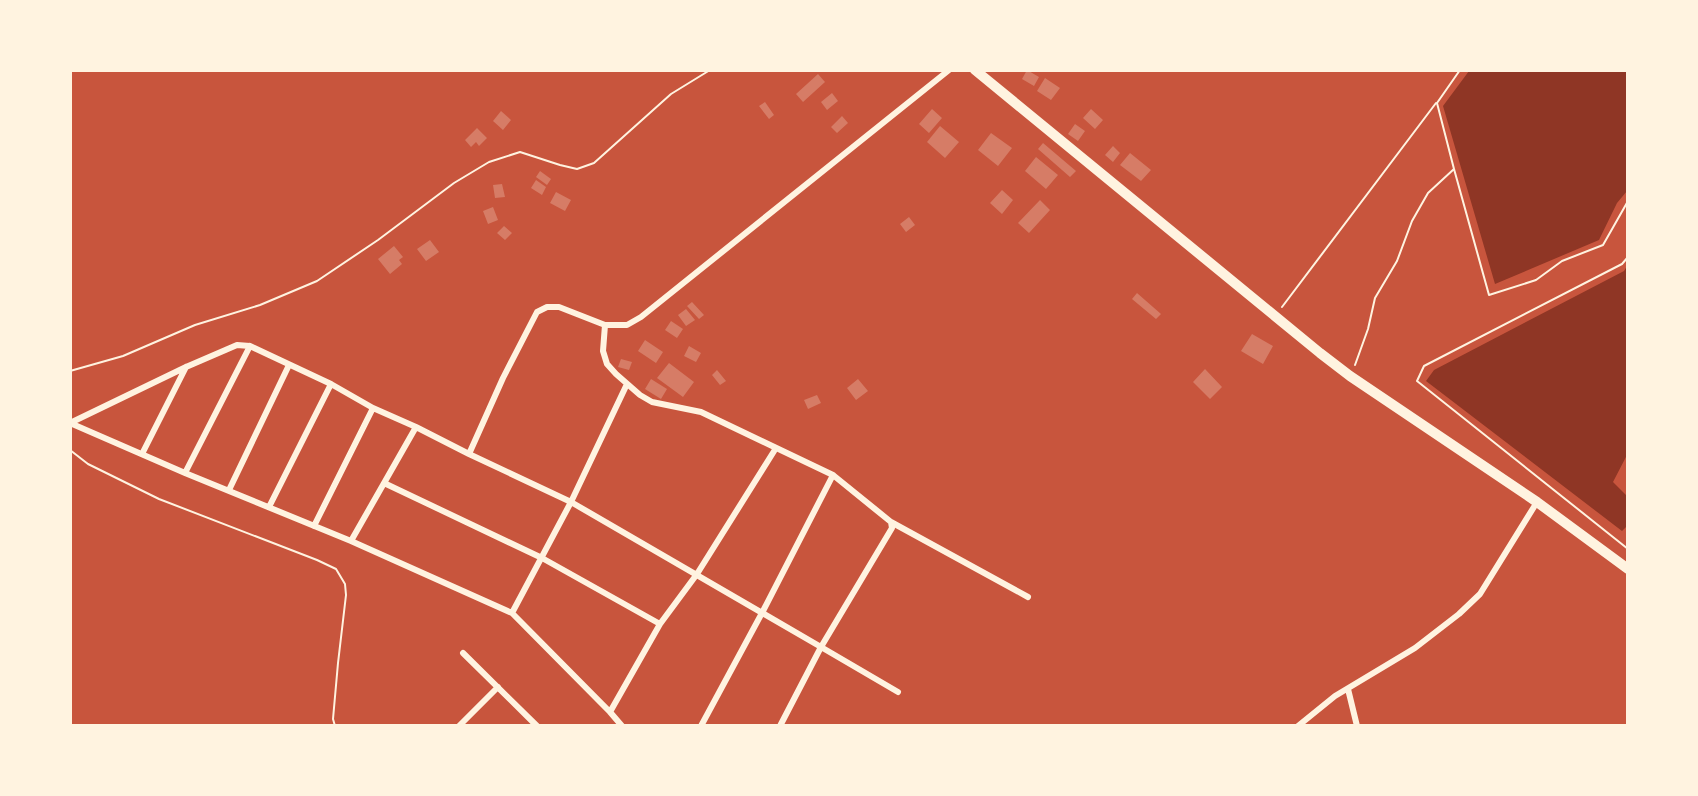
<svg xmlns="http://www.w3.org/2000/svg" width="1698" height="796" viewBox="0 0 1698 796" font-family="'Open Sans',sans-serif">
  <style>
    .water { fill: #8f3625 }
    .building { fill: #d67c66 }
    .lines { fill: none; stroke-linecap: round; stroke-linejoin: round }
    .path { stroke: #fff3e0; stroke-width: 2 }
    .minor { stroke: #fff3e0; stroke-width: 6 }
    .secondary { stroke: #fff3e0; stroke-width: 10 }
  </style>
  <rect width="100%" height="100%" fill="#c8553d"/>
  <path class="water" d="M 1469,71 L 1627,71 L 1627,191 L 1617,203 L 1599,240 L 1495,284 L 1443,106 Z
    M 1627,266 L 1627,455 L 1613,482 L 1627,496 L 1627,526 L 1622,531 L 1426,381 L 1434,370 L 1624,271 Z"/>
  <path class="building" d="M 1027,70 L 1039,77 L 1034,86 L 1022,79 Z
    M 818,74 L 825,82 L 803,102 L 796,94 Z
    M 1045,78 L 1060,88 L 1051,100 L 1037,91 Z
    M 832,93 L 838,101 L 827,110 L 821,102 Z
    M 765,102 L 774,115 L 769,119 L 759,106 Z
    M 932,109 L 942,118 L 929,133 L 919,124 Z
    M 1091,109 L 1103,120 L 1095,129 L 1083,118 Z
    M 501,111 L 511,120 L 503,130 L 493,121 Z
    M 842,116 L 848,123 L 837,133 L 831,127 Z
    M 1075,124 L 1085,131 L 1078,141 L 1068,134 Z
    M 940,126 L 959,142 L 945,158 L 927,142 Z
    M 477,128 L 487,138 L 479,146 L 476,142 L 471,147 L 465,140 Z
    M 991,133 L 1012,148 L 998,166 L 978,150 Z
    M 1043,143 L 1076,171 L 1070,177 L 1038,149 Z
    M 1113,146 L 1120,153 L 1113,162 L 1105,155 Z
    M 1130,153 L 1151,170 L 1141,181 L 1120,165 Z
    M 1036,157 L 1058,175 L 1046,189 L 1025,171 Z
    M 540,171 L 551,179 L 547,185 L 536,177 Z
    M 536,180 L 546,187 L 542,195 L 531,188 Z
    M 502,184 L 505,197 L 495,198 L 493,185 Z
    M 1002,190 L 1013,200 L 1002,214 L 990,203 Z
    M 556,192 L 571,200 L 565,211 L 550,203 Z
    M 1040,200 L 1050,210 L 1029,233 L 1018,223 Z
    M 493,207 L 498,220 L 488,224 L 483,211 Z
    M 909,217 L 915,225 L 906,232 L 900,224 Z
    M 504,226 L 512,233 L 505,240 L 497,233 Z
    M 430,240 L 439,252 L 426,261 L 417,249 Z
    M 394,246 L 403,257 L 399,260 L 402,264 L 390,274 L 378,259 Z
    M 1137,293 L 1161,314 L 1156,319 L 1132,299 Z
    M 692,302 L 704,315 L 699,319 L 687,306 Z
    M 686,309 L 695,320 L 686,326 L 678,315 Z
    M 671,321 L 683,329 L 677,338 L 665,330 Z
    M 1252,334 L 1273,346 L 1263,364 L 1241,351 Z
    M 645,340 L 663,352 L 656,363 L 638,351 Z
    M 689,346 L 701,353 L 696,362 L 684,356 Z
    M 621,359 L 632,362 L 629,370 L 618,367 Z
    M 669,363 L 694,382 L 683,397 L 657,378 Z
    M 1205,369 L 1222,387 L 1210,399 L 1193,382 Z
    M 717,370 L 726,381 L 720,385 L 712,375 Z
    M 651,379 L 667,389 L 661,399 L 645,389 Z
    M 858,379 L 868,391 L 856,400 L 847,388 Z
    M 817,395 L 821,403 L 808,409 L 804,400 Z"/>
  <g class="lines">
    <path class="path" d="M 1454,169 L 1489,295 L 1536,280 L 1562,261 L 1603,245 L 1628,201
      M 1628,257 L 1622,264 L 1424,366 L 1417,381 L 1628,549
      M 1282,307 L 1436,103
      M 1355,365 L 1368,329 L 1375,298 L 1397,261 L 1412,221 L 1428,193 L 1454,169 L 1437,103 L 1460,70
      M 70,371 L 123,356 L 195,325 L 260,305 L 317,281 L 378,240 L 454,183 L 489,162 L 520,152 L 560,165 L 577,169 L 594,163 L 671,94 L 710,70
      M 70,450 L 88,464 L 159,499 L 317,560 L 336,569 L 345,584 L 346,595 L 338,663 L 333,719 L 335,726"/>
    <path class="minor" d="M 605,325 L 603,351 L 607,364 L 616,374 L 640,395 L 652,402 L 701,412 L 833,475 L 891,522 L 892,528 L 821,647 L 571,502 L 627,384
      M 70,423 L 186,367 L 237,345 L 250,346 L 331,384 L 373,408 L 416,427 L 469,454 L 503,378 L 537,312 L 547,307 L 559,307 L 605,325 L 627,325 L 641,317 L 949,70
      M 70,423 L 185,473 L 351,541 L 512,613 L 571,502 L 469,454
      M 142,454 L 186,367
      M 185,473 L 250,346
      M 384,483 L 542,558 L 660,624
      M 229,490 L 289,365
      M 269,507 L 331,384
      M 891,522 L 1028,597
      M 314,526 L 373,408
      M 351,541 L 416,427
      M 512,613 L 610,712
      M 463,653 L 537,726
      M 1348,689 L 1357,726
      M 459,726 L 498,687
      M 622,726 L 610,712 L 660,624 L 697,574 L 776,448
      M 701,726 L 762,613 L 833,475
      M 780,726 L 821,647 L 898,692
      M 1298,726 L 1335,696 L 1415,648 L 1459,614 L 1480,594 L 1537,502"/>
    <path class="secondary" d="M 975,70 L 1320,353 L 1350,376 L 1537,502 L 1628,569"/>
  </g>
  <rect width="1698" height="796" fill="none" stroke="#fff3e0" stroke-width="144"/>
</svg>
